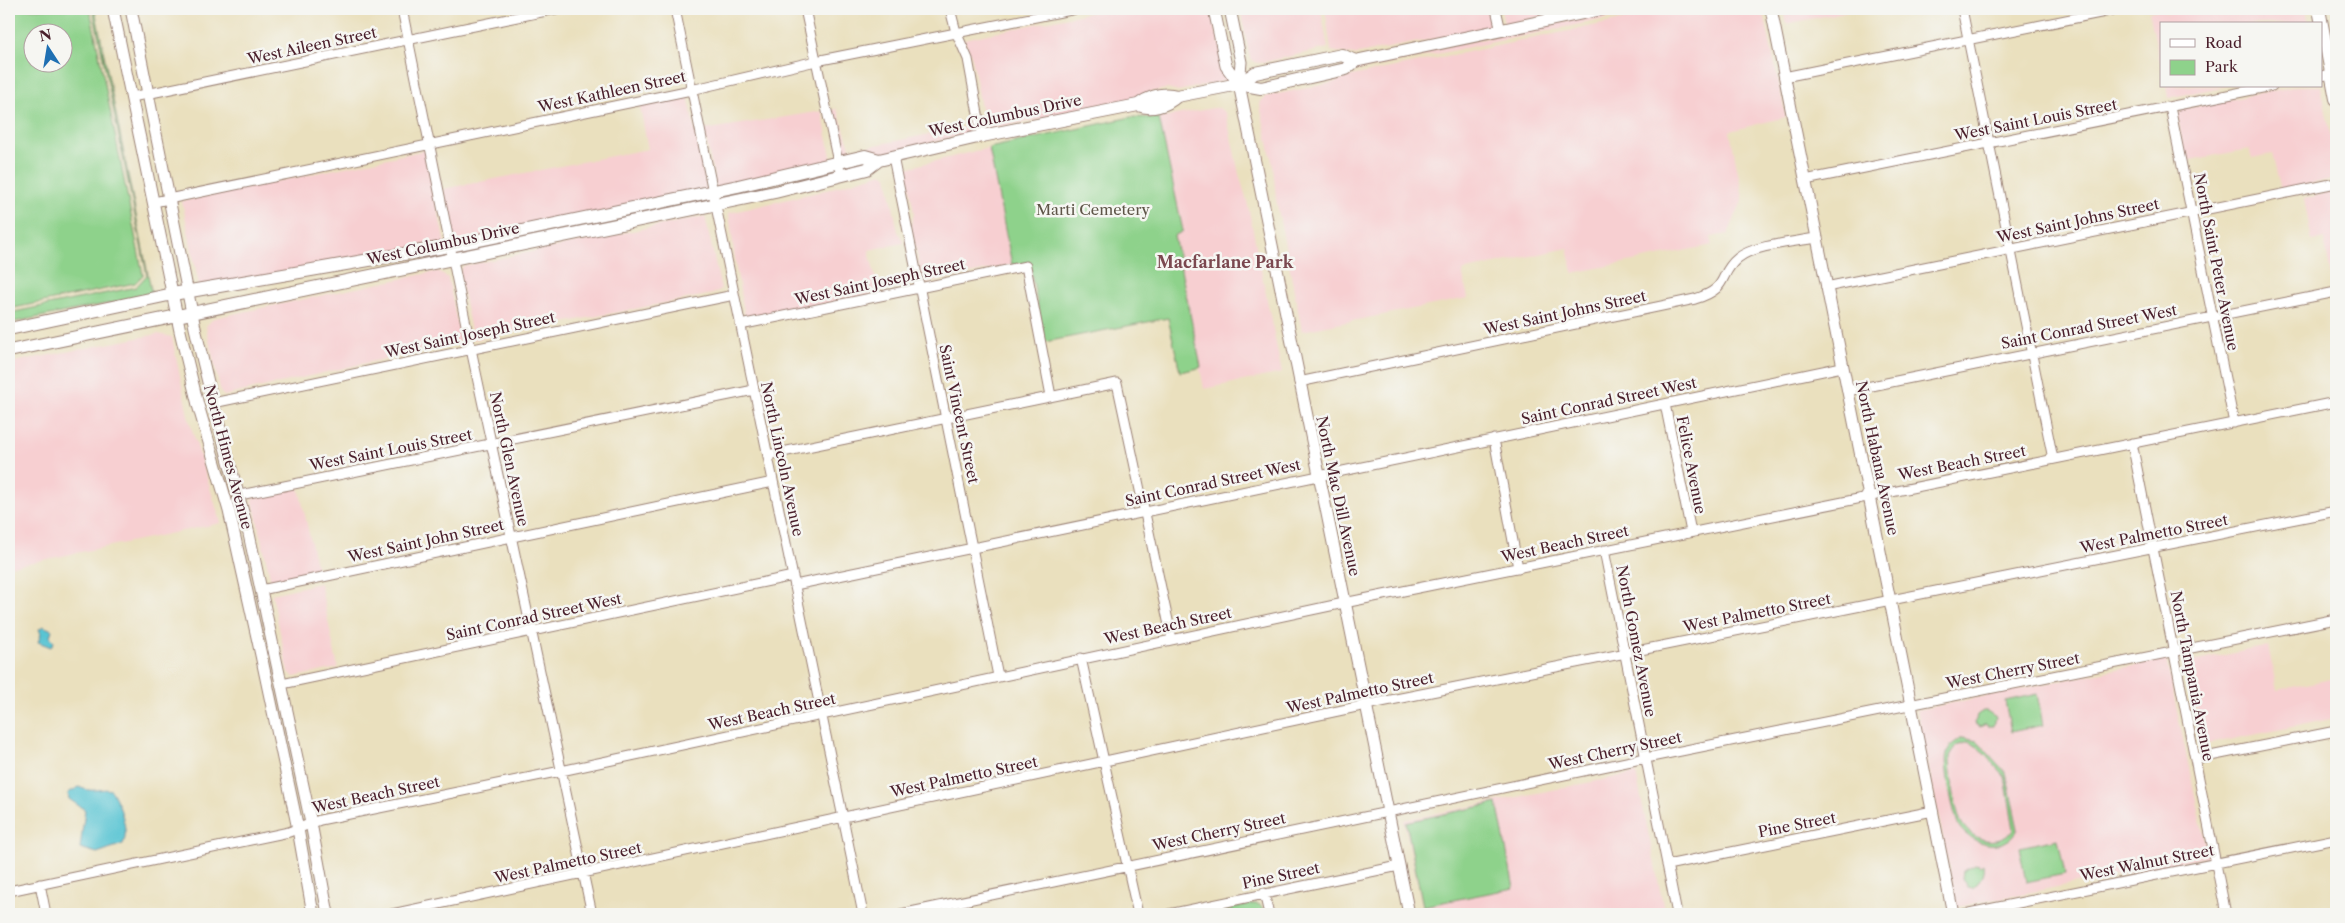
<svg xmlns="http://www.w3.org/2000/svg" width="2345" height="923" viewBox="0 0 2345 923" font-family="'Libre Caslon Text',serif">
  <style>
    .built { fill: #f7cfd1 }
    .green { fill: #8ed28b; stroke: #6c785b; fill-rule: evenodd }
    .water { fill: #59c4d3; stroke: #52727f }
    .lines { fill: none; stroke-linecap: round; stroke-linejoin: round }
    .minor-casing { stroke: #9a8074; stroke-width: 11 }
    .tertiary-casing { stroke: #9a8074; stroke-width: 13 }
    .secondary-casing { stroke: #9a8074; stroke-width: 14 }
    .minor { stroke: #fff; stroke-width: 9 }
    .tertiary { stroke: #fff; stroke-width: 11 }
    .secondary { stroke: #fff; stroke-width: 12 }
    .labels { text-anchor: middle; stroke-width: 5; stroke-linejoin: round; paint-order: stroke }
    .street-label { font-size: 15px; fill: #4a1f2b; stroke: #f6f6f2 }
    .park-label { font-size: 15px; fill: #5e5548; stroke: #f6f6f2 }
    .neighbourhood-label { font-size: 16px; font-weight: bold; fill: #7b484f; stroke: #f6f6f2 }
  </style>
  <rect width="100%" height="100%" fill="#f6f6f2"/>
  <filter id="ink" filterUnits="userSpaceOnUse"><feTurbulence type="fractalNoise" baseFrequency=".02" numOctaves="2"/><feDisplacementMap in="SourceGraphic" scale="10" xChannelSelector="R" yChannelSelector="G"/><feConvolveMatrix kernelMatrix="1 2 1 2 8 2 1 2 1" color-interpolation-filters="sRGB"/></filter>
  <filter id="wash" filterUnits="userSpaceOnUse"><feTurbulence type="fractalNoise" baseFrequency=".0096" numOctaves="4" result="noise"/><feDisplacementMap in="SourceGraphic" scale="20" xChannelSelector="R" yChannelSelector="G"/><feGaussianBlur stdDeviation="1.12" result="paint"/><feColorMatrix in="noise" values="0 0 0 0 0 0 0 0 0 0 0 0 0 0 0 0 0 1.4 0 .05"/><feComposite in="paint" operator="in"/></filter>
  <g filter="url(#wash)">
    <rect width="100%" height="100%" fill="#eae0be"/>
    <path class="built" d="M 1107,9 L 1210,9 L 1230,80 L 1178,91 L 1166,89 L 1146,93 L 1134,101 L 985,130 L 972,58 L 964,39 Z
      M 1240,9 L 1321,9 L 1328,48 L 1260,63 L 1254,62 L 1250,58 Z
      M 1325,9 L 1492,9 L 1495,27 L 1353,55 L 1331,51 Z
      M 1501,9 L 1578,9 L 1504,25 Z
      M 1627,9 L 1653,9 L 1350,72 L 1358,65 Z
      M 1675,9 L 1763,9 L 1786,117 L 1730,131 L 1743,199 L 1728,234 L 1711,237 L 1713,245 L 1573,273 L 1568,248 L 1462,271 L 1468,298 L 1302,331 L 1276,199 L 1273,166 L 1260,106 L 1261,100 L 1266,96 L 1332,83 L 1351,76 Z
      M 1783,9 L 1848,9 L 1849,11 L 1786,24 Z
      M 2161,9 L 2166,13 L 2187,9 L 2306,9 L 2309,24 L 2161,24 L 2161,66 L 2149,12 Z
      M 2166,86 L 2227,86 L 2168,98 Z
      M 2296,86 L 2321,86 L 2336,163 L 2336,178 L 2281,191 L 2272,154 L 2252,158 L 2249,149 L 2185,161 L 2178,119 L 2178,114 L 2183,109 Z
      M 688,96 L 708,194 L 455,247 L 443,189 L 648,149 L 640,106 Z
      M 1213,108 L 1219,108 L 1226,113 L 1239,174 L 1247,201 L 1282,373 L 1204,389 L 1174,236 L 1183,231 L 1159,118 Z
      M 837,109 L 851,150 L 975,125 L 977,132 L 842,164 L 831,110 Z
      M 822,111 L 833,166 L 717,192 L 704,130 Z
      M 989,148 L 1012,265 L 926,283 L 922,280 L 911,225 L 914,213 L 906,168 Z
      M 426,150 L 446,249 L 201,295 L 182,201 Z
      M 882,173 L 887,176 L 898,232 L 904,243 L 869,250 L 879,293 L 749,319 L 745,317 L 736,268 L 729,213 L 818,192 Z
      M 2336,190 L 2336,287 L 2333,287 L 2324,239 L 2312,241 L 2304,199 Z
      M 705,216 L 721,289 L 713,294 L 473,340 L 459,274 L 463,266 Z
      M 438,271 L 448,278 L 461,341 L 224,396 L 221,393 L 207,332 L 206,326 L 214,318 Z
      M 158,334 L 172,337 L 189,420 L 221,523 L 9,567 L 9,363 Z
      M 299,488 L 318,574 L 271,581 L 252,498 Z
      M 320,583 L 338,668 L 294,677 L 288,671 L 272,594 Z
      M 2268,646 L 2277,690 L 2336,678 L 2336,718 L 2204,745 L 2187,663 Z
      M 2166,659 L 2208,857 L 1957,907 L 1917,710 Z
      M 1636,773 L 1665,914 L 1424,914 L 1404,820 Z"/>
    <path class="green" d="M 9,9 L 90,9 L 143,275 L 135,283 L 9,309 ZM 32,32 L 62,32 L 62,62 L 32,62 Z
      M 93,9 L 95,9 L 152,295 L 9,323 L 9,313 L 136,287 L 147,275 Z
      M 1131,117 L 1159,118 L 1183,231 L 1174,236 L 1201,367 L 1199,368 L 1180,372 L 1168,318 L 1045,342 L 1029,262 L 1012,265 L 989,148 Z
      M 2037,694 L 2043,725 L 2011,732 L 2005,701 Z
      M 1983,711 L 1987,711 L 1996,717 L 1994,726 L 1987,726 L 1986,724 L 1980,727 L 1975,724 L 1977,715 Z
      M 1963,738 L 1977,741 L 2006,773 L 2018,829 C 2006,853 1974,846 1960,828 C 1954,819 1943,763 1947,753 C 1949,745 1956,741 1963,738 ZM 1969,742 L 1978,747 L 2005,777 L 2014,829 C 2000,848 1972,842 1961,822 C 1955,809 1950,771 1950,756 L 1956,746 Z
      M 1497,803 L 1514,888 L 1423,906 L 1406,822 Z
      M 2058,839 L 2065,874 L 2026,882 L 2019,847 Z
      M 1978,864 L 1980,866 L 1983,864 C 1985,872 1979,885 1972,888 L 1967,887 L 1962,878 L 1963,871 Z
      M 1253,904 L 1258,904 L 1262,907 L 1264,914 L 1204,914 Z"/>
    <path class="water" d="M 43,626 L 52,630 L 50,636 L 54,642 L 51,647 L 38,642 L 41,634 L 39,629 Z
      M 79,787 C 94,794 100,787 111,790 C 119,802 130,831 123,844 L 97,853 L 80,848 L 85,810 L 69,799 L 68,793 Z"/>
  </g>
  <g filter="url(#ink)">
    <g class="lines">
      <g class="minor-casing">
        <path id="minor" d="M 402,9 L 471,349 L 592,914
          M 675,9 L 863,914
          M 805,9 L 841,176
          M 950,9 L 956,32 L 968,59 L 982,136
          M 1496,9 L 1501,31
          M 1962,9 L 2053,459
          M 2321,76 L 2336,73
          M 1784,77 L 2120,9
          M 132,97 L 556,9
          M 2170,107 L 2234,423
          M 893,157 L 998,676
          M 1805,180 L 2272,86
          M 154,202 L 691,90 L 816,61 L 1076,9
          M 1826,287 L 2336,183
          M 740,325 L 1026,266 L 1051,396
          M 1299,382 L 1695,299 C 1731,288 1717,275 1738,258 C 1754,245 1795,242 1816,238
          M 1847,391 L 2336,292
          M 213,403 L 734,295
          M 1665,404 L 1691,532
          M 1494,439 L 1518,568
          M 2132,443 L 2226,914
          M 768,455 L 1117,383 L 1172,639
          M 240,495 L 754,390
          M 1604,550 L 1677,914
          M 795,585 L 1842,367
          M 261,590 L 773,482
          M 1081,658 L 1138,914
          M 282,684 L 793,576
          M 2195,759 L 2336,731
          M 1667,865 L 1933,811
          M 40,884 L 46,914
          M 9,891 L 289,832 L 320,820 L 561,771 L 1344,603 L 2336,402
          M 1264,893 L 1269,914
          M 392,914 L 1366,705 L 2336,511
          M 901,914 L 1636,760 L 2336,619
          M 1169,914 L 1399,866
          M 1964,914 L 2336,839"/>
      </g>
      <g class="tertiary-casing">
        <path id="tertiary" d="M 113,9 L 180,331 L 198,405 L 229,511 L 261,655 L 298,829 L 313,914
          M 131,9 L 195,328 L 213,403 L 249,534 L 311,823 L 328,914
          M 1214,9 L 1226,66 L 1239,84
          M 1230,9 L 1241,62 L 1239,84 L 1409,914
          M 1771,9 L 1953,914"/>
      </g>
      <g class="secondary-casing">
        <path id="secondary" d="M 2319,9 L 2336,99
          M 1239,84 L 1261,88 L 1346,69 L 1355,61 L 1602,9
          M 1138,105 C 1151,110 1166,106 1177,96
          M 9,329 L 173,294 L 450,246 L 738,186 L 865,156 L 879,160
          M 9,351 L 775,192 L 867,169 L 879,160 L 982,136 L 1138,105 C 1150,96 1162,92 1177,96 L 1239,84 L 1255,73 L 1342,55 L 1355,61"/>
      </g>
      <use href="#minor" class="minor"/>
      <use href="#tertiary" class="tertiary"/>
      <use href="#secondary" class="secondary"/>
    </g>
  </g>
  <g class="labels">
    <g class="street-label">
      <text transform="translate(312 46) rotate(-12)" y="5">West Aileen Street</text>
      <text transform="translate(612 92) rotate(-12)" y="5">West Kathleen Street</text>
      <text transform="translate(1005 116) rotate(-12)" y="5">West Columbus Drive</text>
      <text transform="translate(2036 120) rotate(-11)" y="5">West Saint Louis Street</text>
      <text transform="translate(2078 221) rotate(-12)" y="5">West Saint Johns Street</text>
      <text transform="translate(443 244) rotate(-12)" y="5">West Columbus Drive</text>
      <text transform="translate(2216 262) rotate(79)" y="5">North Saint Peter Avenue</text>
      <text transform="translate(880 282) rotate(-12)" y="5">West Saint Joseph Street</text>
      <text transform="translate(1565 313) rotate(-12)" y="5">West Saint Johns Street</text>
      <text transform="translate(2089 327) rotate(-11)" y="5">Saint Conrad Street West</text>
      <text transform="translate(470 335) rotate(-12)" y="5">West Saint Joseph Street</text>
      <text transform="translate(1609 401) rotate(-12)" y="5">Saint Conrad Street West</text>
      <text transform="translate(959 414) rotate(78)" y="5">Saint Vincent Street</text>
      <text transform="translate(391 450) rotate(-11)" y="5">West Saint Louis Street</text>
      <text transform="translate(228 457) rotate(75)" y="5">North Himes Avenue</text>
      <text transform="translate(1877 458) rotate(78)" y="5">North Habana Avenue</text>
      <text transform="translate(509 459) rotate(78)" y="5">North Glen Avenue</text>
      <text transform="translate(782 459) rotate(78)" y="5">North Lincoln Avenue</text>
      <text transform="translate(1962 463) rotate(-11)" y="5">West Beach Street</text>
      <text transform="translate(1691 465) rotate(79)" y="5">Felice Avenue</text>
      <text transform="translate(1213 483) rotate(-12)" y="5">Saint Conrad Street West</text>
      <text transform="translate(1338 496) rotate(78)" y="5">North Mac Dill Avenue</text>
      <text transform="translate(2154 534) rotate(-11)" y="5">West Palmetto Street</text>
      <text transform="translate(426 541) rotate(-12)" y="5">West Saint John Street</text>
      <text transform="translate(1565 544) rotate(-12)" y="5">West Beach Street</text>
      <text transform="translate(1757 613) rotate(-11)" y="5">West Palmetto Street</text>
      <text transform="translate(534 617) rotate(-12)" y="5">Saint Conrad Street West</text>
      <text transform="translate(1168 626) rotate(-12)" y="5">West Beach Street</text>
      <text transform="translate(1636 641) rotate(79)" y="5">North Gomez Avenue</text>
      <text transform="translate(2013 671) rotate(-11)" y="5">West Cherry Street</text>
      <text transform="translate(2192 676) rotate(79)" y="5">North Tampania Avenue</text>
      <text transform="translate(1360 693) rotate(-12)" y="5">West Palmetto Street</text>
      <text transform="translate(772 712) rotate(-12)" y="5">West Beach Street</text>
      <text transform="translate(1615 751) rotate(-12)" y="5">West Cherry Street</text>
      <text transform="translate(964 777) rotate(-12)" y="5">West Palmetto Street</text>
      <text transform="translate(376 795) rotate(-12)" y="5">West Beach Street</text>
      <text transform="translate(1797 825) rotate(-11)" y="5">Pine Street</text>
      <text transform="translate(1219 832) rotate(-12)" y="5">West Cherry Street</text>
      <text transform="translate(568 863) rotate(-12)" y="5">West Palmetto Street</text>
      <text transform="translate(2147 863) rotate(-11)" y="5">West Walnut Street</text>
      <text transform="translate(1281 876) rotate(-12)" y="5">Pine Street</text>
    </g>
    <g class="park-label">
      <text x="1093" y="215">Marti Cemetery</text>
    </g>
    <g class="neighbourhood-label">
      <text x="1225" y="268">Macfarlane Park</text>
    </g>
  </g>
  <rect width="2345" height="923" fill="none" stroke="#f6f6f2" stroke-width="30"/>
  <rect x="2160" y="22" width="162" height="65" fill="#f6f6f2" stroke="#b1a0a2"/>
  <rect x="2170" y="39" width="25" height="8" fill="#ffffff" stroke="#b1a0a2"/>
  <text x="2205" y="48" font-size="15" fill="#4a1f2b">Road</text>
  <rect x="2170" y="60" width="25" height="15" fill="#8ed28b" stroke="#b1a0a2"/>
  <text x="2205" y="72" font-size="15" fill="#4a1f2b">Park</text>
  <g transform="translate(48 48) rotate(348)"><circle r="24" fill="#f6f6f2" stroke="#b1a0a2"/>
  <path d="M0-4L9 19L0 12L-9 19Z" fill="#1f6fb2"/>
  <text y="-8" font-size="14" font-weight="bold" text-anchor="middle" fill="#4a1f2b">N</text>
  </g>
</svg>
